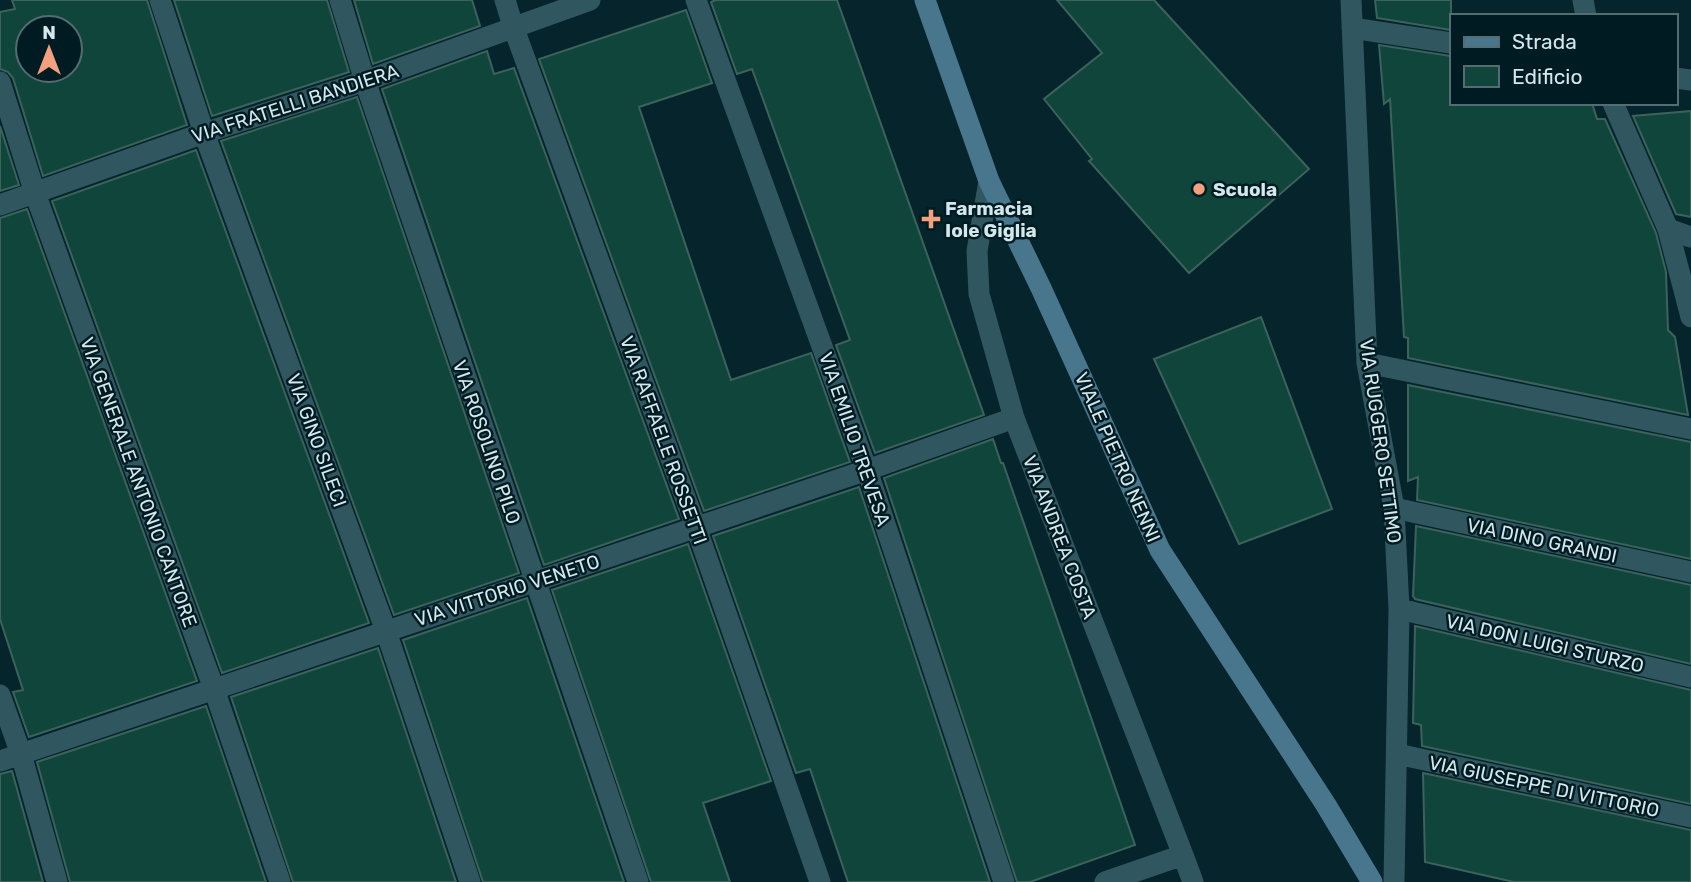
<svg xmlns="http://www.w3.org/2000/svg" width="1691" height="882" viewBox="0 0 1691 882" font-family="Rubik,sans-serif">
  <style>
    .building { fill: #10453c; stroke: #3b635b; stroke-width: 2; fill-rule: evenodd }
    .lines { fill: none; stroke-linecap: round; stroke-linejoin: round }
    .lane { stroke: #305760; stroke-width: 21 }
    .street { stroke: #305760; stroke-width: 21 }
    .secondary { stroke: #48768d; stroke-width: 21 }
    .poi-dot { fill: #f2a07f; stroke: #001b21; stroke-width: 2.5 }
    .labels { text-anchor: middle; stroke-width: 5; stroke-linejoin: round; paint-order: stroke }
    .street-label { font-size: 19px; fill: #d3e8ed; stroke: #001b21 }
    .poi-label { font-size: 19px; font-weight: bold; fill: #d3e8ed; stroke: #001b21; text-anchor: start }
  </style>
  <rect width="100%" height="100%" fill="#06242b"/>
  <path class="building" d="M 12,0 L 147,0 L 187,125 L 43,176 L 13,78 L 8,72 L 0,69 L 0,12 L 15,9 ZM 28,28 L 70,28 L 70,70 L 28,70 Z
    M 174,0 L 327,0 L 349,72 L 212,116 Z
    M 354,0 L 472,0 L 480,26 L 373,64 Z
    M 716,0 L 837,0 L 984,415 L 875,453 L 836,345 L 850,340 L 752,69 L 737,74 L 711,2 Z
    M 1057,0 L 1154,0 L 1309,169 L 1189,273 L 1089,161 L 1092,159 L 1044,99 L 1102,53 Z
    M 1375,0 L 1451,0 L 1451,30 L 1377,18 Z
    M 686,10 L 712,83 L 639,107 L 731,380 L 811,353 L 850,462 L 704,511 L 539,59 Z
    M 1379,45 L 1451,56 L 1451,103 L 1592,103 L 1597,119 L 1605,119 L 1656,233 L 1666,272 L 1668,330 L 1675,337 L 1688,415 L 1408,358 L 1408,338 L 1404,337 L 1390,99 L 1384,104 Z
    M 487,51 L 494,74 L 514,68 L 679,519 L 544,565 L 382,89 Z
    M 357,97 L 519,573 L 394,615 L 221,141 Z
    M 1691,111 L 1691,217 L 1676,214 L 1633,116 Z
    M 0,126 L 19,185 L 0,191 Z
    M 196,150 L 369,623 L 222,673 L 52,201 Z
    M 27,209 L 197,681 L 29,737 L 13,692 L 23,690 L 0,619 L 0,218 Z
    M 1261,317 L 1332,509 L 1239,544 L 1154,359 Z
    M 1408,385 L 1691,442 L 1691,559 L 1417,500 L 1418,477 L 1408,481 Z
    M 993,439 L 1001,463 L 1003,463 L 1135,845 L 1030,882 L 1017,882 L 884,478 Z
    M 859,487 L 990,882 L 848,882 L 810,769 L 796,773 L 713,536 Z
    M 1416,526 L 1691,585 L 1691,664 L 1415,599 L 1413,596 Z
    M 688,544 L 771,781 L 703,803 L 730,882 L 651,882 L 552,590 Z
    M 527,598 L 624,882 L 483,882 L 403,640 Z
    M 1415,626 L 1691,690 L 1691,804 L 1422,746 L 1421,725 L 1413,723 Z
    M 378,648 L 456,882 L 293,882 L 231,697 Z
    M 206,706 L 266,882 L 70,882 L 37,762 Z
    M 12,771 L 43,882 L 0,882 L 0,774 Z
    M 1423,773 L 1691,830 L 1691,882 L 1514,882 L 1425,862 Z"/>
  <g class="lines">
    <path class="lane" d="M 1668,229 L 1691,237"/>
    <path class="street" d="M 160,0 L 204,133 L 386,631 L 470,882
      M 340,0 L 365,81 L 638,882
      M 505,0 L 513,26 L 696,527 L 820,882
      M 696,0 L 867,470 L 1004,882
      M 1351,0 L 1367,363 L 1394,508 L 1399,609 L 1394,882
      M 1583,0 L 1586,16
      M 1352,28 L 1451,43
      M 1675,78 L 1691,80
      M 0,82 L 35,193 L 214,689 L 280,882
      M 1613,103 L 1668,229 L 1691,317
      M 989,181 L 977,251 L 979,294 L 1014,418 L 1183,855 L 1193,882
      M 0,205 L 204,133 L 365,81 L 590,0
      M 1367,363 L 1691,429
      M 1394,508 L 1691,572
      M 1399,609 L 1691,677
      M 0,695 L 21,754 L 57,882
      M 1397,754 L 1691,817
      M 0,761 L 867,470 L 1014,418
      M 1105,882 L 1183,855"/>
    <path class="secondary" d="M 925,0 L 989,181 L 1041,288 L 1160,550 L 1326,805 L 1372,882"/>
  </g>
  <g class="poi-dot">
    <circle cx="1199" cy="189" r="7"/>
    <path d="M927.5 208.5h7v7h7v7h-7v7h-7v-7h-7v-7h7z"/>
  </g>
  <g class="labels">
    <g class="street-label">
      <text transform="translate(295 103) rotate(-18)" y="7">VIA FRATELLI BANDIERA</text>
      <text transform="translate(855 439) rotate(71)" y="7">VIA EMILIO TREVESA</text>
      <text transform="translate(317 440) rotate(70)" y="7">VIA GINO SILECI</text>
      <text transform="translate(664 440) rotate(70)" y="7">VIA RAFFAELE ROSSETTI</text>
      <text transform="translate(1381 441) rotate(82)" y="7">VIA RUGGERO SETTIMO</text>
      <text transform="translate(487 442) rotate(71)" y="7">VIA ROSOLINO PILO</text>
      <text transform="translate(1118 457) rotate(66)" y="7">VIALE PIETRO NENNI</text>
      <text transform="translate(139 482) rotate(70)" y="7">VIA GENERALE ANTONIO CANTORE</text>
      <text transform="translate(1060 537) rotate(69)" y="7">VIA ANDREA COSTA</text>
      <text transform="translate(1542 540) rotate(12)" y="7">VIA DINO GRANDI</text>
      <text transform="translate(507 590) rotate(-18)" y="7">VIA VITTORIO VENETO</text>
      <text transform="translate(1545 643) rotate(13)" y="7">VIA DON LUIGI STURZO</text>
      <text transform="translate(1544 786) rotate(12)" y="7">VIA GIUSEPPE DI VITTORIO</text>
    </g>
    <g class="poi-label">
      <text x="1213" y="196">Scuola</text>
      <text x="945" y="215">Farmacia<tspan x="945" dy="22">Iole Giglia</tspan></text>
    </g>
  </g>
  <rect x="1450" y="14" width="228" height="91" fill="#001b21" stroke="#546d73" stroke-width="2"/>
  <rect x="1464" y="37" width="35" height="10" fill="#48768d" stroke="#546d73" stroke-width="2"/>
  <text x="1512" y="49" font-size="21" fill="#d3e8ed">Strada</text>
  <rect x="1464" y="66" width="35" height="21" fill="#10453c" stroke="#546d73" stroke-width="2"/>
  <text x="1512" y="84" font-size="21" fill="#d3e8ed">Edificio</text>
  <g transform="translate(49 49)"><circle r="33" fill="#001b21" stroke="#546d73" stroke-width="2"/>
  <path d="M0-5L12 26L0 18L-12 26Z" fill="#f2a07f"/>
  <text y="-10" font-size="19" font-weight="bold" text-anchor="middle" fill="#d3e8ed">N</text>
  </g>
</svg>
